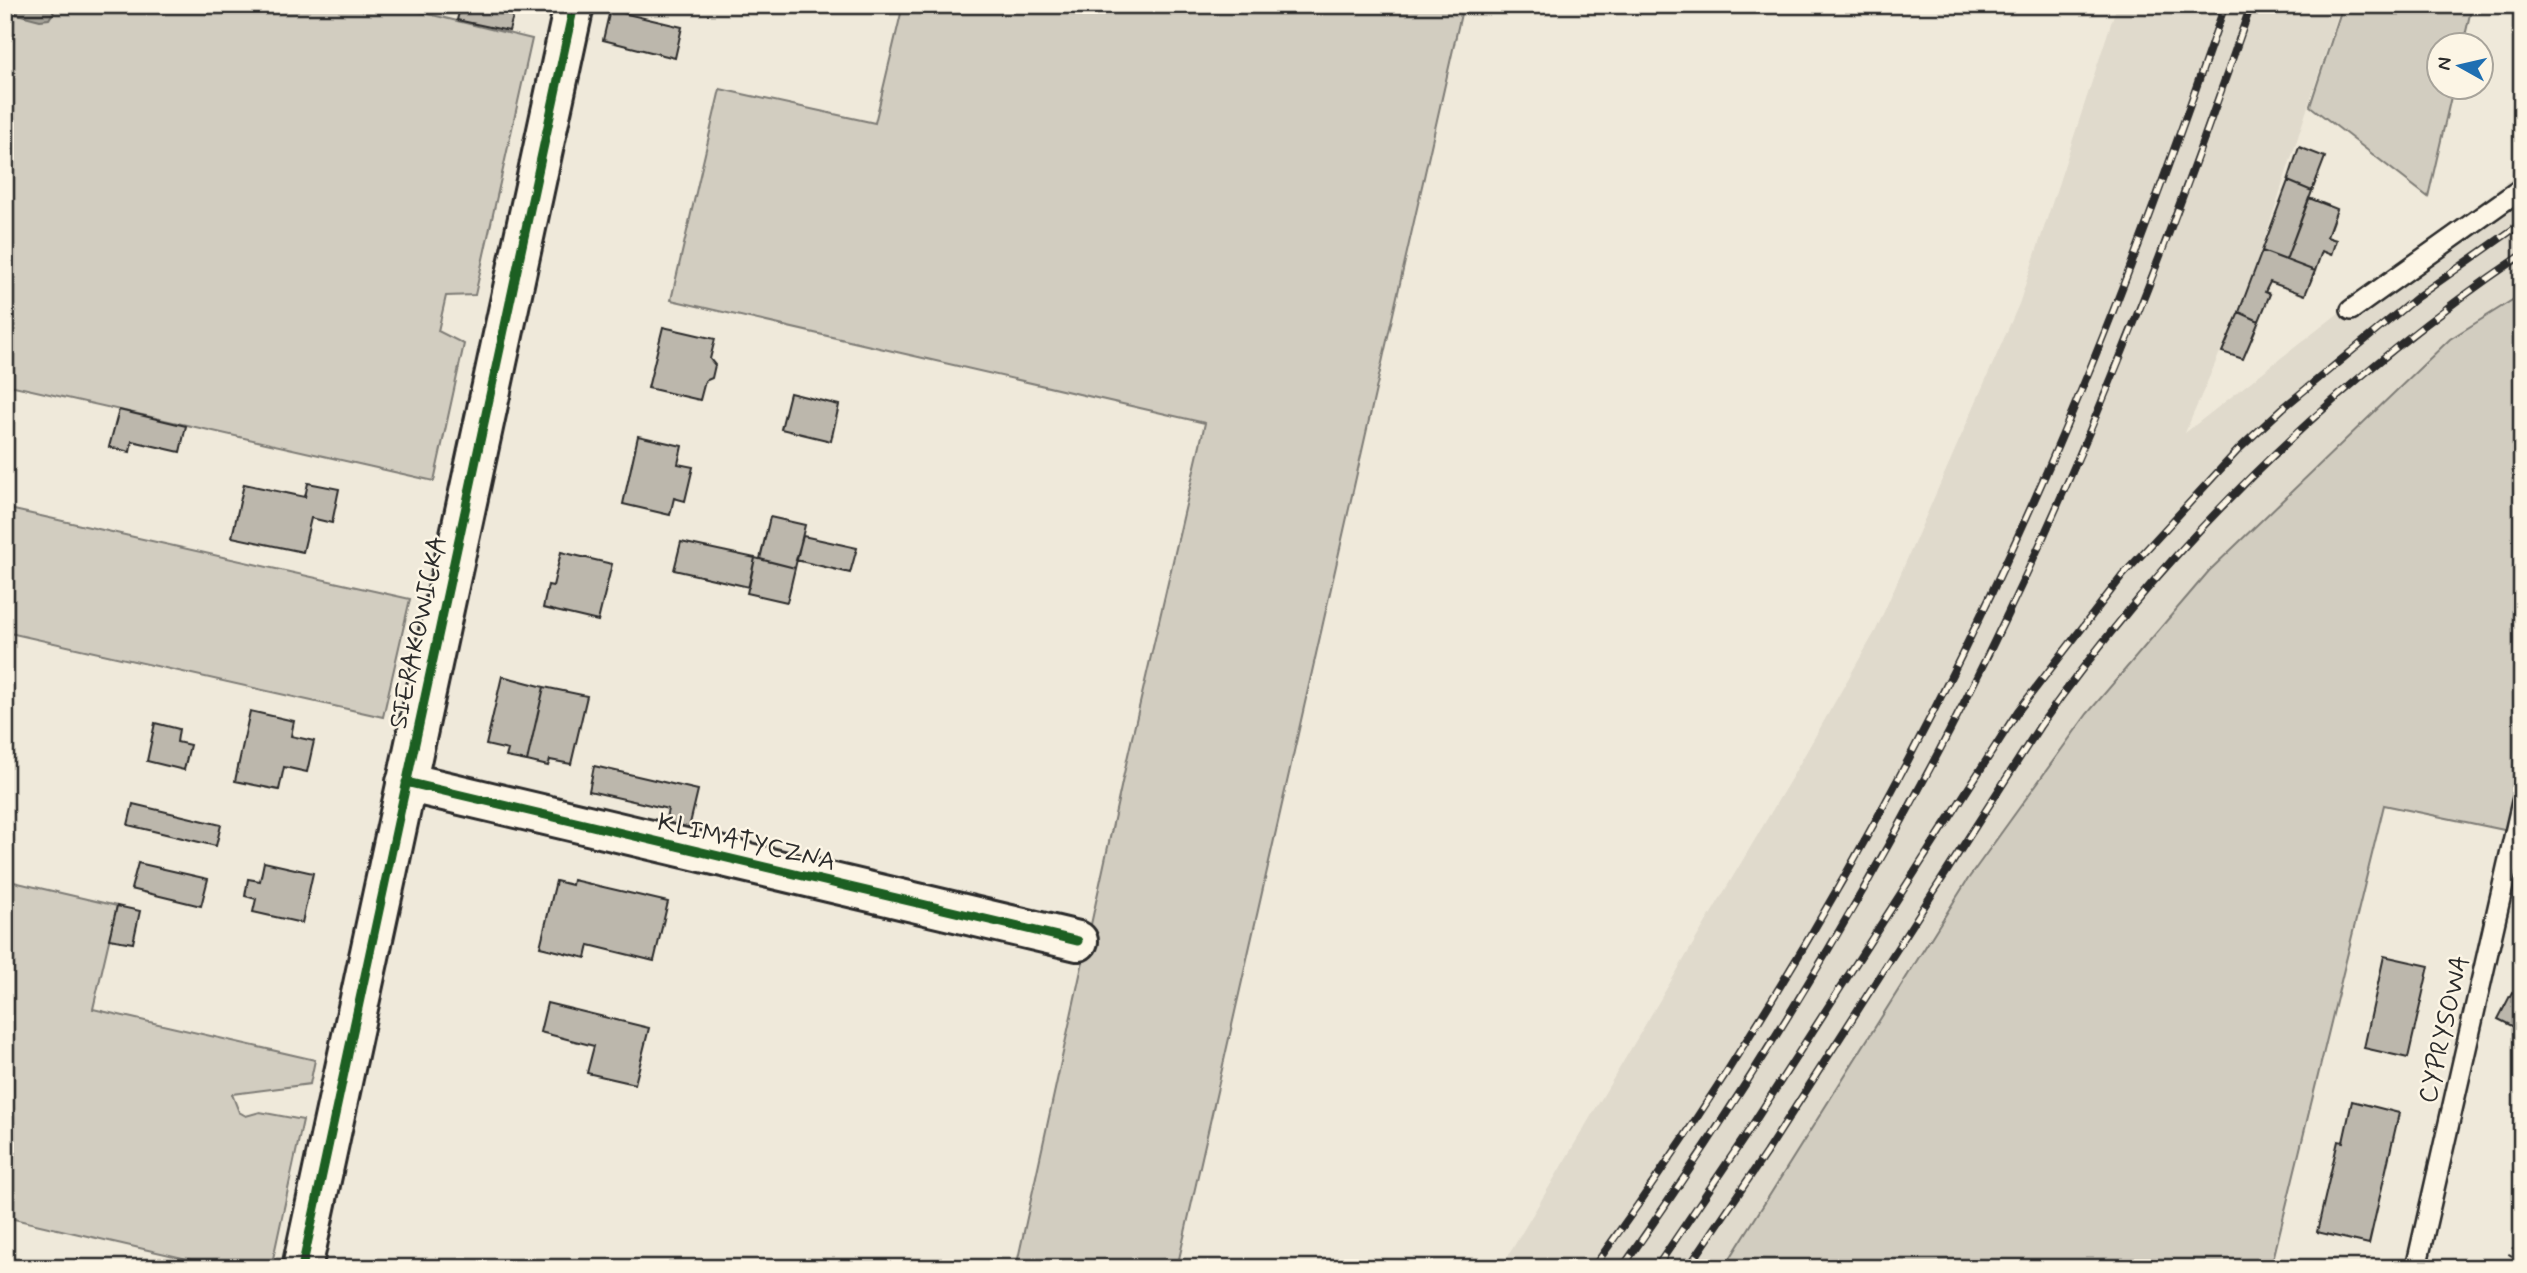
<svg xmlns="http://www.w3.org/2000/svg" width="2527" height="1273" viewBox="0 0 2527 1273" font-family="Mynerve,sans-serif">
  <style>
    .built { fill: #e0dacc }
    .green { fill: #d2cdc0; stroke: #7e7c76; stroke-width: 2 }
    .water { fill: #a6a399; stroke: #75736d; stroke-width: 2 }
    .building { fill: #bcb7ac; stroke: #2b2b2b; stroke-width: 2 }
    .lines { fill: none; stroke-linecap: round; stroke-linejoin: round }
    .lane-casing { stroke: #2b2b2b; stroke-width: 24 }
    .street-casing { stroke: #2b2b2b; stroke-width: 44 }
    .path { stroke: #2b2b2b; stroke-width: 4.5; stroke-dasharray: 2 5; stroke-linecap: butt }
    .lane { stroke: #fcf5e5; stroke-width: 19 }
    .street { stroke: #fcf5e5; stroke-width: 38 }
    .rail-casing { stroke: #2b2b2b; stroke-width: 8 }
    .rail { stroke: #fcf5e5; stroke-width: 5; stroke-dasharray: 16; stroke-linecap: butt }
    .cycleway-casing { stroke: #fcf5e5; stroke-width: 13 }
    .cycleway { stroke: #1b5e20; stroke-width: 9 }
    .labels { text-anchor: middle; stroke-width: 5; stroke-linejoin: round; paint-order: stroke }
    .street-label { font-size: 26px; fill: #2b2b2b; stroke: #fcf5e5 }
  </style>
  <rect width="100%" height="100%" fill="#efe9da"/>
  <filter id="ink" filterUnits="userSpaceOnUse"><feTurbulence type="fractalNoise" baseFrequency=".0143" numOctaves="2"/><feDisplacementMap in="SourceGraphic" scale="14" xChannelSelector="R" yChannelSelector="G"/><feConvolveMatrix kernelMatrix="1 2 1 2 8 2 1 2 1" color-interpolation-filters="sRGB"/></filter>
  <g filter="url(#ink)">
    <path class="built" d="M 2117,5 L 2341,5 L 2251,281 L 2185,433 L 2522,170 L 2522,312 L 1764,1268 L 1501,1268 L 1792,777 L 1876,630 L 2019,304 Z"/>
    <path class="green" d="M 5,5 L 391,5 L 532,39 L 475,295 L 446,296 L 438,331 L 464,344 L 434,481 L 5,384 Z
      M 903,5 L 1463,5 L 1177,1268 L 1016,1268 L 1128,755 L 1205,423 L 671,300 L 720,89 L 875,123 Z
      M 2343,5 L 2472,5 L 2463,45 L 2440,46 L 2440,88 L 2453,88 L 2428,197 L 2310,106 Z
      M 2522,294 L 2522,776 L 2509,831 L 2384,805 L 2271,1268 L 1724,1268 L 1968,879 L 2087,714 L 2209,571 L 2450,339 Z
      M 5,508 L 410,599 L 383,717 L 5,632 Z
      M 5,880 L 117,906 L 93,1009 L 315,1060 L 310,1084 L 232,1094 L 239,1112 L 246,1116 L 260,1112 L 303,1120 L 271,1268 L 226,1268 L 5,1217 Z"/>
    <path class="water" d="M 5,5 L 58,5 L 49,19 L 40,20 L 5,11 Z"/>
    <path class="building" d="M 461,5 L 516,5 L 509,31 L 457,20 Z
      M 610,10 L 682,27 L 675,58 L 603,40 Z
      M 2299,147 L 2325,157 L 2312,191 L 2288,181 Z
      M 2288,181 L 2312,191 L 2286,260 L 2262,251 Z
      M 2309,198 L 2337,209 L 2327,237 L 2336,240 L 2331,255 L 2322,251 L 2315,271 L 2286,260 Z
      M 2262,251 L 2315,271 L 2305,295 L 2270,282 L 2265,292 L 2270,294 L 2259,321 L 2239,312 Z
      M 2239,312 L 2259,321 L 2243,359 L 2222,352 Z
      M 663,327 L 715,339 L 710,359 L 715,365 L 712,378 L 705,381 L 700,400 L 648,388 Z
      M 790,393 L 839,405 L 831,441 L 781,429 Z
      M 119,410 L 186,426 L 180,452 L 132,441 L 130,452 L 109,447 Z
      M 638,436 L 682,446 L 678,464 L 693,467 L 685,501 L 674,498 L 670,515 L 623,504 Z
      M 308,483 L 339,489 L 332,523 L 311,518 L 303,552 L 232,537 L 244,484 L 305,497 Z
      M 770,517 L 805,525 L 795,568 L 760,559 Z
      M 803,536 L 857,548 L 850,573 L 796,560 Z
      M 681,542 L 755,558 L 749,587 L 674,570 Z
      M 561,552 L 612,564 L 598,621 L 543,608 L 548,585 L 553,586 Z
      M 755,558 L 795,568 L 787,602 L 747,593 Z
      M 502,676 L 544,687 L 527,761 L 506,757 L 508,750 L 486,745 Z
      M 544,687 L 587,696 L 571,764 L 550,760 L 548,766 L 527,761 Z
      M 250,711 L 294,721 L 291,736 L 314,741 L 307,772 L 284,767 L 279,790 L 235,781 Z
      M 155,723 L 179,729 L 177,742 L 190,745 L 184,770 L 147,761 Z
      M 594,766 L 698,790 L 689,828 L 665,822 L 668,809 L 589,791 Z
      M 133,804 L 221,825 L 216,846 L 128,825 Z
      M 264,862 L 313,873 L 302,923 L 253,912 L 256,899 L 245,896 L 248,879 L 260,881 Z
      M 138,863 L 208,879 L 201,906 L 131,889 Z
      M 573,880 L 668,902 L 654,961 L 589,945 L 586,958 L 540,947 L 556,881 L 572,885 Z
      M 117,906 L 140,911 L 133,943 L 109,939 Z
      M 2384,956 L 2429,966 L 2408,1058 L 2364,1048 Z
      M 2512,992 L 2522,997 L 2522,1031 L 2498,1019 Z
      M 547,1003 L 649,1028 L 635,1084 L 587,1073 L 594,1046 L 540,1032 Z
      M 2352,1101 L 2399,1113 L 2369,1244 L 2317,1232 L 2338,1141 L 2343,1142 Z"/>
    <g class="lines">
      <g class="lane-casing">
        <path id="lane" d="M 2351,310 L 2522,188
          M 2416,1268 L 2522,802"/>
      </g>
      <g class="street-casing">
        <path id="street" d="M 406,782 L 1078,941
          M 302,1268 L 574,5"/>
      </g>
      <path class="path" d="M 2503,1268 L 2522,1234"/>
      <use href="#lane" class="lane"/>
      <use href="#street" class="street"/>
      <g class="rail-casing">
        <path id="rail" d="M 1593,1268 C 1759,1039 1901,793 2018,536 C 2097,363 2163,185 2225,5
          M 1622,1268 C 1768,1060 1899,843 2008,613 C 2102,416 2180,212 2251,5
          M 1656,1268 L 1744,1138 L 2018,711 L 2123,575 L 2240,448 L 2283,408 L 2417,297 L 2522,223
          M 1688,1268 L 1766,1153 L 2040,726 C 2173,539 2332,383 2522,255"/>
      </g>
      <use href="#rail" class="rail"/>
      <g class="cycleway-casing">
        <path id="cycleway" d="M 406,782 L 1078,941
          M 302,1268 L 574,5"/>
      </g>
      <use href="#cycleway" class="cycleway"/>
    </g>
  </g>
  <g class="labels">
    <g class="street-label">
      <text transform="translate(417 632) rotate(-78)" y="9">SIERAKOWICKA</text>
      <text transform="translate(747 841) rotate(13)" y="9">KLIMATYCZNA</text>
      <text transform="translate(2443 1029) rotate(-77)" y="9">CYPRYSOWA</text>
    </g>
  </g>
  <rect width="2527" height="1273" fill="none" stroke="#fcf5e5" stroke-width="28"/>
  <rect x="14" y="14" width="2499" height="1245" fill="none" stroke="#2b2b2b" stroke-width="2.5" filter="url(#ink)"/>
  <g transform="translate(2460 66) rotate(278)"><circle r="33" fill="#fcf5e5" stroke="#a8a49b" stroke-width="2"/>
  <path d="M0-5L12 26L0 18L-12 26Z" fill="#1f6fb2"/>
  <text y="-10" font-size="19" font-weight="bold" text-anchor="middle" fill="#2b2b2b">N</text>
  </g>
</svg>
